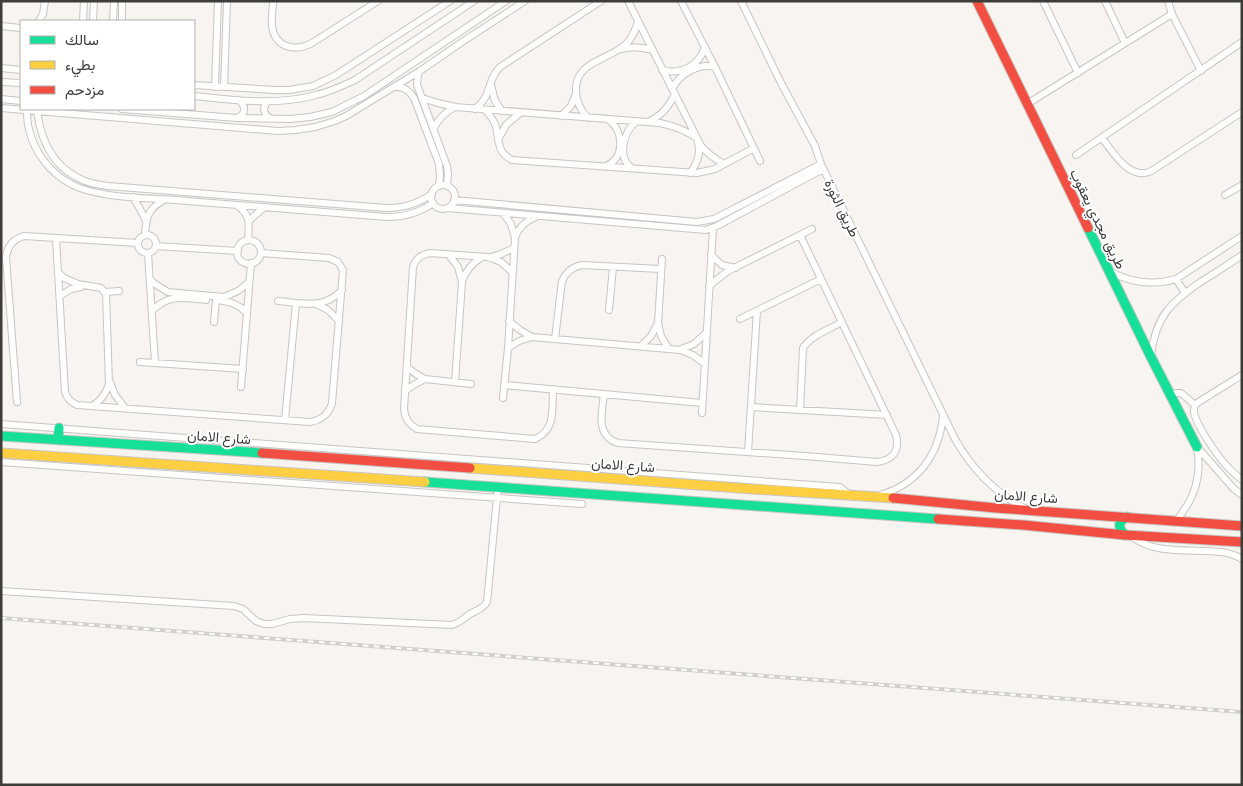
<svg xmlns="http://www.w3.org/2000/svg" width="1243" height="786" viewBox="0 0 1243 786" font-family="'PT Sans',Vazirmatn,sans-serif">
  <style>
    .lines { fill: none; stroke-linecap: round; stroke-linejoin: round }
    .street-casing { stroke: #c8c5c2; stroke-width: 8 }
    .fast-casing { stroke: #c8c5c2; stroke-width: 11 }
    .slow-casing { stroke: #c8c5c2; stroke-width: 11 }
    .jam-casing { stroke: #c8c5c2; stroke-width: 11 }
    .street { stroke: #fefefd; stroke-width: 6 }
    .fast { stroke: #16e098; stroke-width: 9 }
    .slow { stroke: #ffcf43; stroke-width: 9 }
    .jam { stroke: #f24e42; stroke-width: 9 }
    .rail-casing { stroke: #d0d0ce; stroke-width: 4 }
    .rail { stroke: #fff; stroke-width: 2; stroke-dasharray: 5.5; stroke-linecap: butt }
    .labels { text-anchor: middle; stroke-width: 4; stroke-linejoin: round; paint-order: stroke }
    .street-label { font-size: 14px; fill: #3f3d39; stroke: #fff }
  </style>
  <rect width="100%" height="100%" fill="#f8f5f0"/>
  <g class="lines">
    <g class="street-casing">
      <path id="street" d="M 273,1 C 273,9 271,18 272,26 C 275,48 295,52 312,43 L 378,1
        M 628,1 L 701,146 C 708,154 715,159 724,164
        M 681,1 L 715,67 L 760,161
        M 741,1 L 781,83 L 815,146 L 821,164 L 955,439 C 972,469 995,493 1026,509
        M 1043,1 L 1078,73
        M 1105,1 L 1125,43
        M 1168,1 L 1172,14 L 1201,71
        M 39,21 L 43,14 L 45,1
        M 83,21 L 84,1
        M 93,21 L 94,1
        M 113,21 L 114,1
        M 122,21 L 122,1
        M 1,26 L 21,28
        M 622,49 C 632,46 642,47 652,50
        M 1,68 L 21,70
        M 662,70 C 681,75 699,66 705,47
        M 420,71 L 418,74 L 417,85 L 447,166 L 448,174 L 447,186
        M 1,82 L 21,83
        M 194,85 L 275,90 L 289,90 L 313,86 L 336,75 L 450,1
        M 491,85 L 495,101 L 502,111
        M 215,87 L 218,1
        M 224,87 L 227,1
        M 396,87 C 404,86 409,91 414,98 L 439,164 L 440,176 L 439,186
        M 672,89 C 679,74 699,63 715,67
        M 194,96 C 234,100 276,106 316,95 C 330,92 342,86 355,80 L 474,1
        M 422,98 L 438,103 L 455,107 L 660,123 C 674,126 685,130 697,138 C 701,152 699,161 690,173
        M 1,99 L 21,101
        M 268,101 C 262,107 263,114 270,118
        M 1027,104 L 1172,14
        M 1,108 L 278,131 L 296,130 L 315,127 L 335,121 L 346,116 L 420,71 L 459,44 L 525,1
        M 122,109 L 237,118 L 290,119 L 310,117 L 332,112 L 364,96 L 506,1
        M 475,109 C 493,95 486,81 500,67 L 601,1
        M 27,110 C 27,116 27,123 29,129 C 34,152 50,173 71,184 C 96,198 146,198 175,200 C 246,206 316,211 387,217 C 404,217 419,213 433,203
        M 485,110 C 490,115 494,120 496,127 C 500,142 496,151 512,160 L 697,173 L 715,169 L 754,148
        M 37,111 C 41,142 54,169 85,181 C 93,184 101,185 108,186 L 386,208 C 404,208 417,204 432,194
        M 561,116 L 571,106 L 576,94
        M 238,117 C 246,114 246,106 239,100
        M 588,118 C 580,110 576,101 576,90 C 575,62 608,60 625,45 C 632,39 635,31 638,22
        M 648,122 C 661,116 668,108 675,94
        M 434,128 C 439,118 445,112 455,107
        M 1102,138 C 1113,152 1128,179 1149,172 C 1152,171 1156,168 1159,166 L 1242,112
        M 498,140 L 506,125 L 520,113
        M 1076,155 L 1242,42
        M 606,166 C 625,158 624,132 609,120
        M 632,168 C 617,159 623,131 636,122
        M431 197a12 12 0 1 1 24 0a12 12 0 1 1-24 0Z
        M 1225,195 L 1242,185
        M 133,197 L 140,209 L 146,221
        M 454,200 L 697,222 L 714,219 L 821,164
        M 238,206 C 251,216 249,224 248,240
        M 447,208 L 706,230 L 717,226 L 823,169
        M 503,213 L 511,224 L 515,238 L 508,348 L 503,398
        M 249,221 L 254,216 L 265,207
        M 145,235 C 146,217 148,209 164,200
        M138 244a9 9 0 1 1 18 0a9 9 0 1 1-18 0Z
        M 515,237 C 519,227 525,221 536,217
        M 56,238 L 65,392 C 67,398 70,402 77,405 L 310,422 C 322,420 329,414 332,403 L 343,270 L 338,262 L 329,258 L 261,253
        M237 252a12 12 0 1 1 24 0a12 12 0 1 1-24 0Z
        M 156,246 L 238,251
        M 148,253 L 155,363
        M 449,255 L 458,267 L 462,282 L 455,382
        M 711,255 L 722,265 L 735,268
        M 491,257 L 501,254 L 514,248
        M 662,259 L 658,323 L 661,336 L 668,348
        M 1109,271 C 1131,283 1152,286 1176,279 L 1242,236
        M 58,272 L 64,278 L 78,284 L 101,288 L 106,294 L 109,384 C 106,394 101,401 92,406
        M 512,272 L 501,262 L 494,259 L 487,257 L 430,253 C 421,255 416,258 413,267 L 404,409 C 405,419 409,424 417,429 L 535,439 C 556,430 552,409 553,389
        M 150,279 L 155,284 L 168,292 L 224,297 L 238,291 L 249,282
        M 1176,279 L 1185,293
        M 462,281 C 466,270 472,263 482,257
        M 709,287 L 715,281 L 728,271 L 812,229
        M 105,292 L 119,291
        M 60,296 L 71,289 L 81,287
        M 216,300 C 229,301 238,304 247,313
        M 278,301 C 302,303 324,310 342,290
        M 318,305 L 328,310 L 339,321
        M 609,310 L 613,267
        M 152,311 C 169,293 184,298 206,300
        M 740,319 L 821,279
        M 509,321 L 520,330 L 532,337 L 680,350 L 693,355 L 705,364
        M 214,322 L 216,300
        M 555,339 L 562,281 C 566,272 572,267 582,265 L 661,269
        M 641,346 L 651,336 L 658,323
        M 508,348 L 519,341 L 532,337
        M 681,349 L 694,344 L 706,333
        M 1151,356 C 1155,317 1171,302 1202,281 C 1215,273 1229,264 1242,255
        M 140,362 L 243,369
        M 407,367 L 416,374 L 425,379 L 471,384
        M 1242,375 L 1197,403 C 1195,406 1194,406 1194,410 C 1193,421 1217,455 1225,464 C 1230,470 1236,475 1242,480
        M 110,382 L 115,395 L 125,408
        M 504,385 L 702,403
        M 241,387 L 251,263
        M 405,391 L 415,384 L 425,379
        M 604,394 C 602,413 595,435 618,443 L 805,456 L 877,462 C 893,460 900,451 896,435 L 800,235
        M 1170,396 L 1176,393 L 1181,393 L 1195,405
        M 17,402 L 6,258 C 7,246 13,239 24,236 L 138,243
        M 751,407 L 887,415
        M 800,410 L 803,348 C 810,336 830,329 842,322
        M 702,413 L 713,228
        M 285,420 L 296,303
        M 1,424 L 840,487 L 850,495
        M 1198,448 L 1234,489 L 1242,495
        M 748,452 L 757,311
        M 1,462 L 582,504
        M 880,495 C 918,484 939,455 943,416
        M 1176,521 C 1195,498 1202,476 1197,447
        M 1131,536 C 1152,553 1182,550 1208,551 C 1220,552 1231,552 1242,559
        M 1,591 L 234,606 L 243,609 L 256,621 L 264,624 L 272,624 L 290,619 L 304,618 L 452,625 C 460,623 464,618 470,614 C 477,610 483,609 487,602 L 498,487"/>
    </g>
    <g class="fast-casing">
      <path id="fast" d="M 1088,228 L 1151,357 L 1197,447
        M 1,436 L 262,453
        M 58,440 L 59,428
        M 425,482 L 938,519
        M 1125,535 C 1118,528 1117,522 1127,517"/>
    </g>
    <g class="slow-casing">
      <path id="slow" d="M 1,453 L 425,482
        M 470,468 L 739,488 L 893,498"/>
    </g>
    <g class="jam-casing">
      <path id="jam" d="M 977,1 L 1088,228
        M 262,453 L 470,468
        M 893,498 L 996,508 L 1242,526
        M 938,519 L 1023,525 L 1125,535 L 1242,542"/>
    </g>
    <use href="#street" class="street"/>
    <use href="#fast" class="fast"/>
    <use href="#slow" class="slow"/>
    <use href="#jam" class="jam"/>
    <g class="rail-casing">
      <path id="rail" d="M 1,618 L 1242,712"/>
    </g>
    <use href="#rail" class="rail"/>
  </g>
  <g class="labels">
    <g class="street-label">
      <text transform="translate(842 208) rotate(64)" y="5">طريق الثورة</text>
      <text transform="translate(1098 219) rotate(64)" y="5">طريق مجدي يعقوب</text>
      <text transform="translate(219 437) rotate(4)" y="5">شارع الامان</text>
      <text transform="translate(623 465) rotate(4)" y="5">شارع الامان</text>
      <text transform="translate(1026 496) rotate(4)" y="5">شارع الامان</text>
    </g>
  </g>
  <rect width="1243" height="786" fill="none" stroke="#3f3d39" stroke-width="5"/>
  <rect x="20" y="20" width="175" height="90" fill="#ffffff" stroke="#b2b1b0"/>
  <rect x="30" y="36" width="25" height="8" fill="#16e098" stroke="#b2b1b0"/>
  <text x="65" y="45" font-size="15" fill="#3f3d39">سالك</text>
  <rect x="30" y="61" width="25" height="8" fill="#ffcf43" stroke="#b2b1b0"/>
  <text x="65" y="70" font-size="15" fill="#3f3d39">بطيء</text>
  <rect x="30" y="86" width="25" height="8" fill="#f24e42" stroke="#b2b1b0"/>
  <text x="65" y="95" font-size="15" fill="#3f3d39">مزدحم</text>
</svg>
